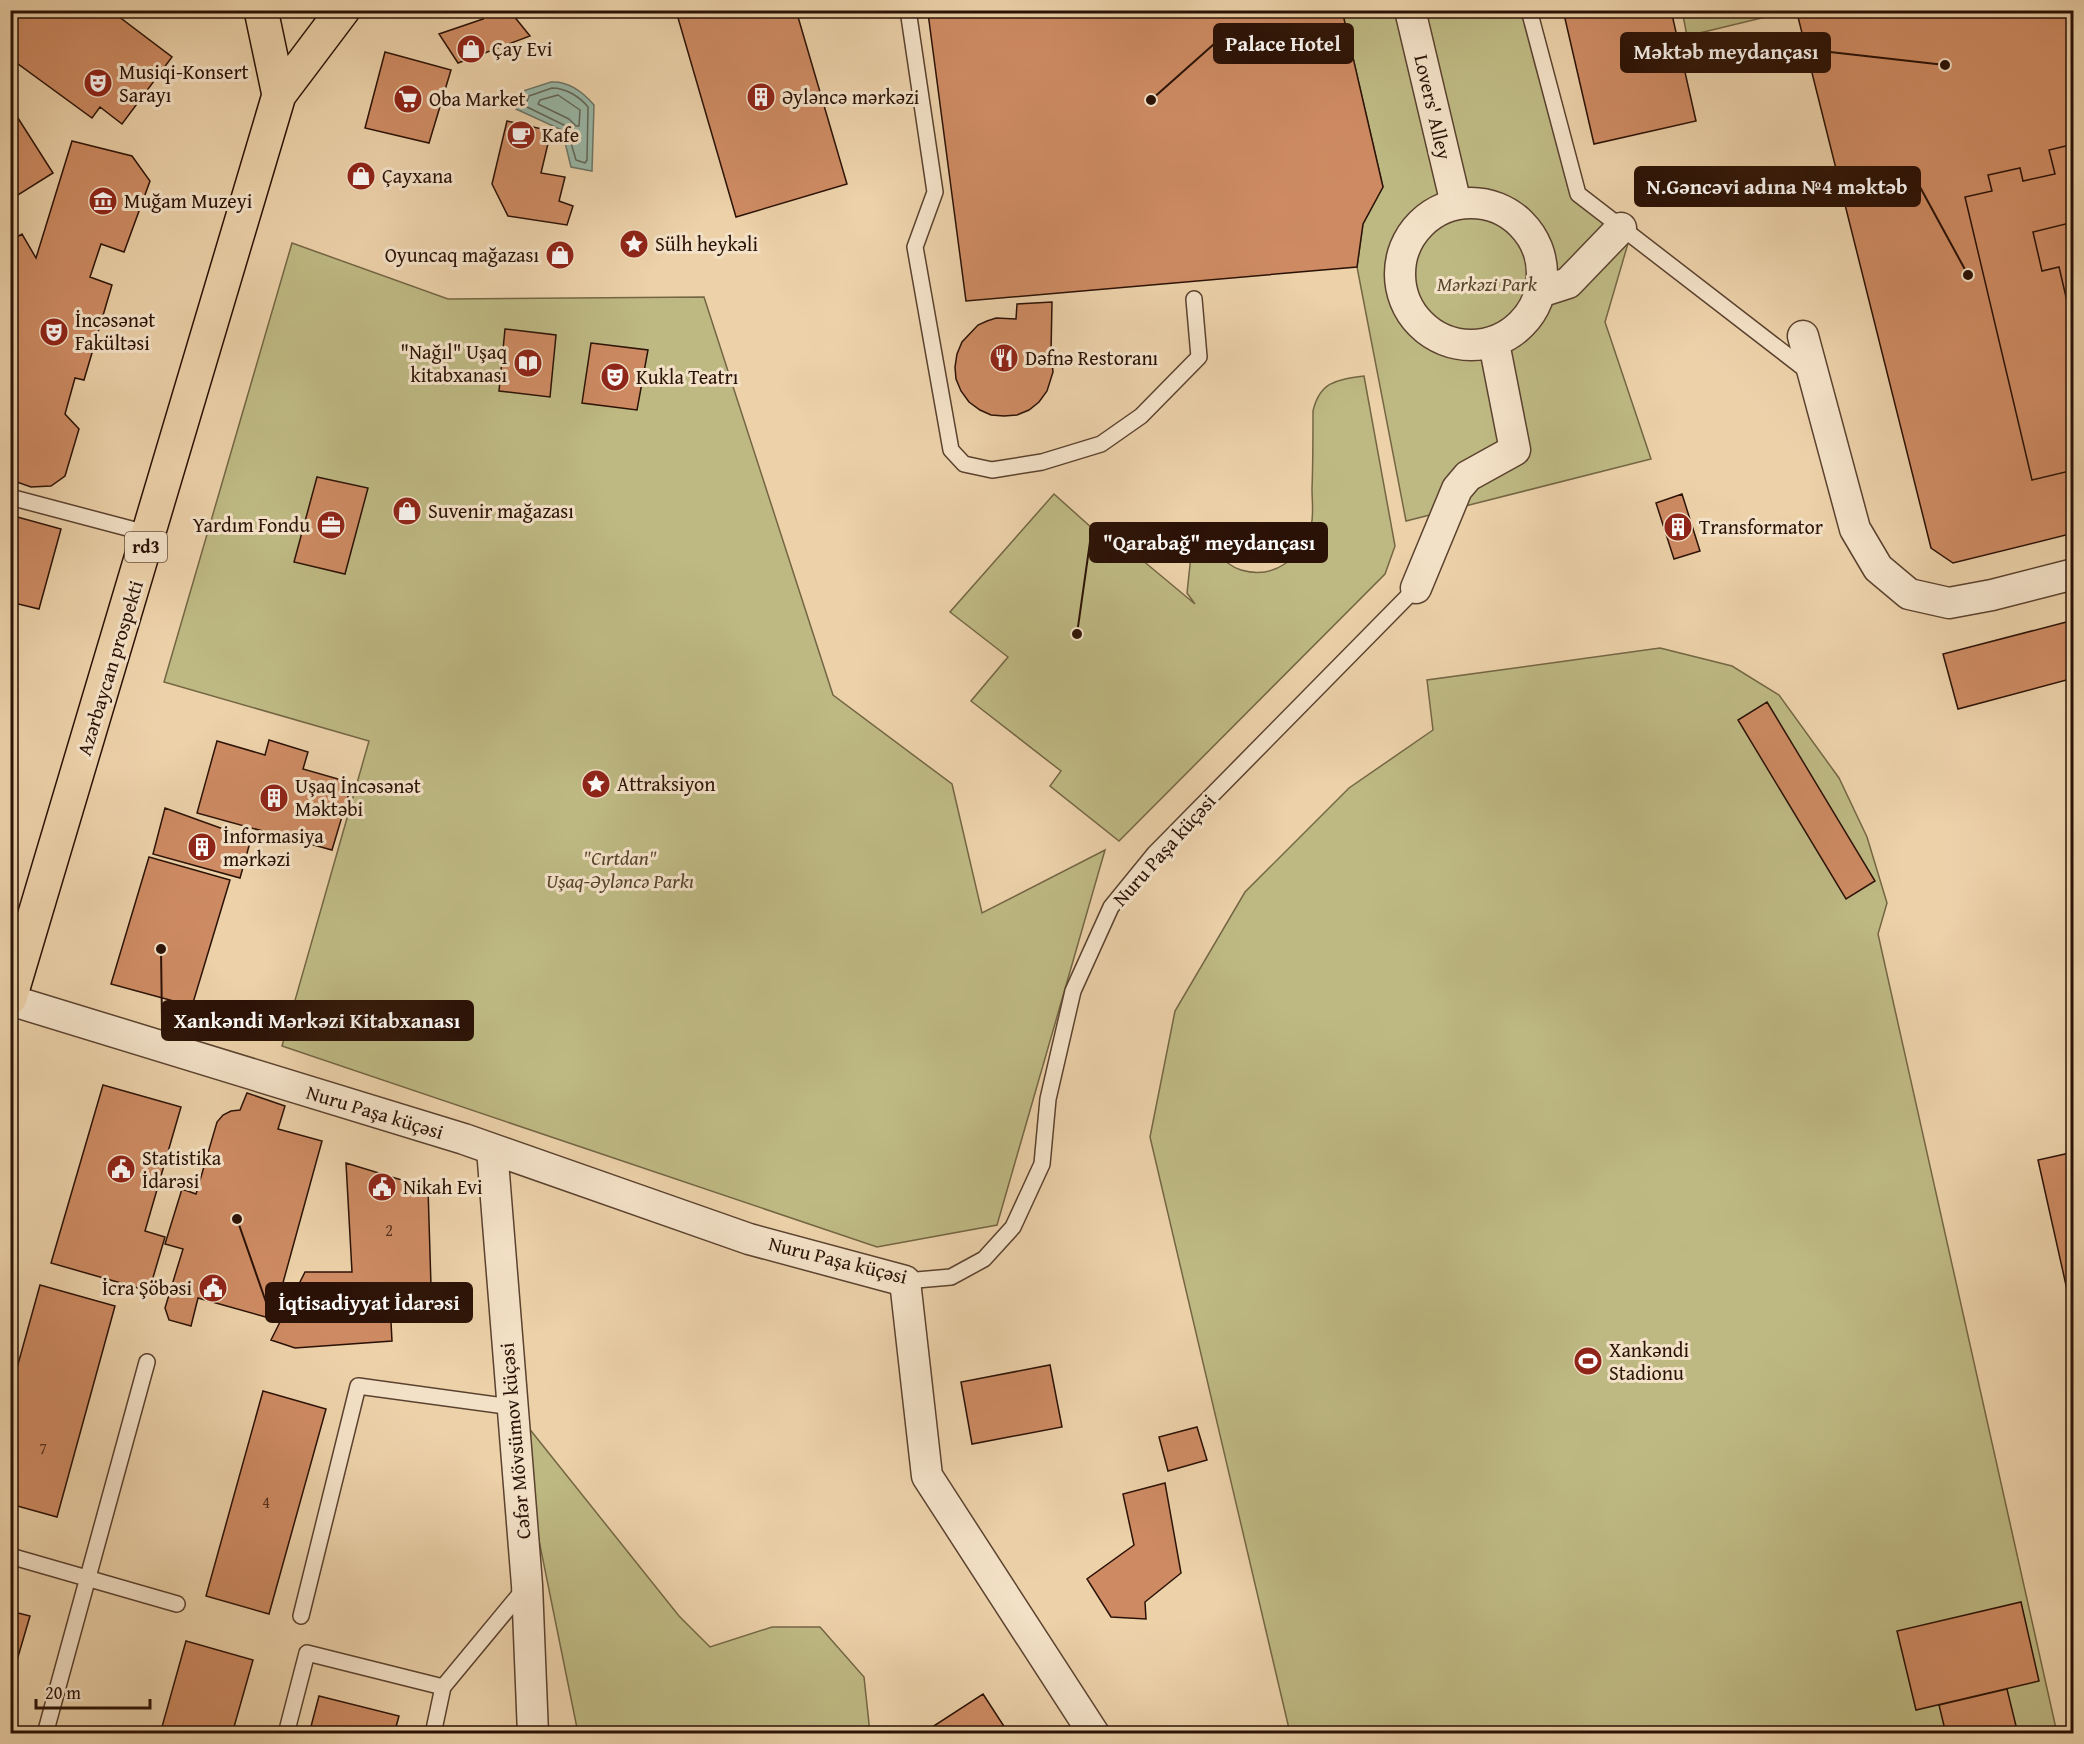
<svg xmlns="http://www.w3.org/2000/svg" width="2084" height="1744" viewBox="0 0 2084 1744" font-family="'Gentium Book Plus',serif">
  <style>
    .green { fill: #beb983; stroke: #746644; stroke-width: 1.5 }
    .water { fill: #99b7a7; stroke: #6d7567; stroke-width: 1.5 }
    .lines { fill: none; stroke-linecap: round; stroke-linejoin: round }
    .shore { stroke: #626456; stroke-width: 1.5 }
    .building { fill: #ce8b63; stroke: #2b1206; stroke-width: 1.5 }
    .lane-casing { stroke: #5b422f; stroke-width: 18 }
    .street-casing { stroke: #5b422f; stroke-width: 33 }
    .primary-casing { stroke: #2b1206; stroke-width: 36 }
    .lane { stroke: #f3e1c7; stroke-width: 15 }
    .street { stroke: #f3e1c7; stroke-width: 30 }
    .primary { stroke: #ecd1a9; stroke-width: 33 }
    .labels { text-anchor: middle; stroke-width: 6; stroke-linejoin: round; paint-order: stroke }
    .number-label { font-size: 16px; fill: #54301d }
    .shield { fill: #f3e1c7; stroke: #675040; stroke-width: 1.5 }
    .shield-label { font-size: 18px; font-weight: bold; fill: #2b1206 }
    .poi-label { font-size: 20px; fill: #2b1206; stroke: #f3e1c7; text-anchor: start }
    .street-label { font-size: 20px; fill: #2b1206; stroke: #f3e1c7 }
    .park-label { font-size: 20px; font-style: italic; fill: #57442c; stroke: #f3e1c7 }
    .leader { fill: none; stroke: #2b1206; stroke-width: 2 }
    .callout-dot { fill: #2b1206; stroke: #f3e1c7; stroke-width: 2 }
    .callout { fill: #2b1206; stroke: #2b1206; stroke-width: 2 }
    .callout-label { font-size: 21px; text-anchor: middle; font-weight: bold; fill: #fff }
  </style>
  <rect width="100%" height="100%" fill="#ecd1a9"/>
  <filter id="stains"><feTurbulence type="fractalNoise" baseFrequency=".00333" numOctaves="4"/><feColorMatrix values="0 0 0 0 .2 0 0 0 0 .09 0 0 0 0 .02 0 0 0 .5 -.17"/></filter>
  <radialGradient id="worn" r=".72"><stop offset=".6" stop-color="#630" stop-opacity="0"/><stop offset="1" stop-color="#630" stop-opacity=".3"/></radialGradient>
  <path class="green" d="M 1682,10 L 1790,10 L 1790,11 L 1687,36 Z
    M 1342,11 L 1527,11 L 1577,197 L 1629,240 L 1605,322 L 1651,459 L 1406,521 L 1357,267 L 1363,224 L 1383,187 Z
    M 292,243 L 448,299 L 704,297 L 833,695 L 952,784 L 982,913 L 1105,850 L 997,1225 L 877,1247 L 282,1046 L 369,741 L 164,682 Z
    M 1364,376 L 1395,546 L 1385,574 L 1119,841 L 1050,786 L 1061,771 L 971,701 L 1008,657 L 950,612 L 1054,494 L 1112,546 L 1118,540 L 1195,604 L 1187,593 L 1193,537 C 1212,542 1221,564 1241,570 C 1275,580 1301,558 1311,526 C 1314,515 1312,501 1312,489 C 1313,463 1313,437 1313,411 C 1320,381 1337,380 1364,376 Z
    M 1660,648 L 1732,666 L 1779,695 L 1839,778 L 1867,837 L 1887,903 L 1878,934 L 2057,1733 L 1290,1733 L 1150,1137 L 1175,1011 L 1245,892 L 1349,788 L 1433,730 L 1427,680 Z
    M 512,1407 L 679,1616 L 710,1647 L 772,1627 L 820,1627 L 864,1677 L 870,1733 L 578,1733 Z"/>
  <path class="water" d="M 551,82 C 568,81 583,92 594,105 L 592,171 L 571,167 L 562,130 L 516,109 L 523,91 Z"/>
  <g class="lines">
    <path class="shore" d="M 552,88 C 566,88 580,97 588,107 L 587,160 L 585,163 L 576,160 L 566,126 L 525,106 L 529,96 Z
      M 558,95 L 580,110 L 579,126 L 576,126 L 569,119 L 538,104 L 540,100 Z"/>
  </g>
  <path class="building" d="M 10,10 L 110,10 L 172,57 L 122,124 L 100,107 L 92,118 L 10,58 Z
    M 479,10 L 509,10 L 530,36 L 458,63 L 439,34 L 483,19 Z
    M 796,10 L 847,184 L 736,217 L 676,11 Z
    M 943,10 L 1342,10 L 1383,187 L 1363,224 L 1357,267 L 966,301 L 928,13 Z
    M 1563,10 L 1671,10 L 1696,121 L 1594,144 Z
    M 1826,10 L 2074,10 L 2074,533 L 1953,563 L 1931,548 L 1798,17 Z
    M 385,52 L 451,70 L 429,143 L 365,128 Z
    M 16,115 L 53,173 L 10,200 L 10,116 Z
    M 507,121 L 551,131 L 541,173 L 565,177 L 559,201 L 573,206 L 567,225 L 508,216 L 492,184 Z
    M 72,141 L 132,156 L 150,181 L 124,252 L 101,244 L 90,277 L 112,285 L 84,380 L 75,378 L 65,414 L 79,429 L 65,476 L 51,486 L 31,487 L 14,481 L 17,466 L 10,464 L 10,241 L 22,234 L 36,258 Z
    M 2074,144 L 2074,222 L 2033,232 L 2042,271 L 2059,267 L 2074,331 L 2074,470 L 2032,480 L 1965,197 L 1992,191 L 1988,175 L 2020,168 L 2023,181 L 2055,174 L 2049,150 Z
    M 1052,302 L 1051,353 L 1053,372 L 1047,391 L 1039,402 L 1029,410 L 1017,415 L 1004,416 L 991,415 L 980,410 L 969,402 L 961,391 L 956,379 L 955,367 L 957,354 L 962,342 L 978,325 L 987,321 L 996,318 L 1016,319 L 1017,304 Z
    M 505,329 L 556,335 L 550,397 L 499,391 Z
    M 591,343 L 648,350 L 637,410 L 582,403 Z
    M 317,477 L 368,488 L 345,574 L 294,562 Z
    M 1682,494 L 1700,551 L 1674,559 L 1656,503 Z
    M 10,515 L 61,529 L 39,609 L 10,602 Z
    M 2074,620 L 2074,678 L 1958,709 L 1943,654 Z
    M 1767,702 L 1875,881 L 1846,899 L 1738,720 Z
    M 269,740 L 308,752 L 303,769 L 352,783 L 332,850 L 197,813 L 217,741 L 265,755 Z
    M 165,808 L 251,839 L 240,878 L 153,854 Z
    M 149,857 L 230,880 L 192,1006 L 111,984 Z
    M 103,1085 L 181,1107 L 145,1231 L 165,1237 L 149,1291 L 51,1263 Z
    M 247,1093 L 285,1106 L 278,1129 L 322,1141 L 273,1319 L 198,1298 L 191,1326 L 169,1320 L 165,1308 L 183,1249 L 165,1244 L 182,1189 L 196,1194 L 217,1122 L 223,1115 L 231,1111 L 240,1110 Z
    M 2074,1152 L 2074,1321 L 2038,1160 Z
    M 346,1163 L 428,1188 L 432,1319 L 391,1322 L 392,1341 L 295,1348 L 271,1340 L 305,1272 L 352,1272 Z
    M 40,1285 L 115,1306 L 57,1517 L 10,1504 L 10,1393 Z
    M 1050,1365 L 1062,1427 L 972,1444 L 961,1382 Z
    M 263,1391 L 326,1409 L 269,1614 L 206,1596 Z
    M 1197,1427 L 1207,1460 L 1168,1471 L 1159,1437 Z
    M 1165,1483 L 1181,1573 L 1145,1602 L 1146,1619 L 1111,1617 L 1087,1579 L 1134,1545 L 1123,1494 Z
    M 2021,1602 L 2039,1681 L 1916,1710 L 1897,1631 Z
    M 10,1611 L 30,1616 L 10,1684 Z
    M 186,1641 L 253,1660 L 232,1734 L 160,1734 Z
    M 2007,1689 L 2018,1734 L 1946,1734 L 1939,1705 Z
    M 983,1694 L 1009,1734 L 928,1734 L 926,1731 Z
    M 319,1696 L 399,1716 L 394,1734 L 309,1734 Z"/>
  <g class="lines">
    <g class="lane-casing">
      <path id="lane" d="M 908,10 L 935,192 L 915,247 L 951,450 L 964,464 L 992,470 L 1042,462 L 1101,444 L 1141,416 L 1199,357 L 1194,299
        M 1529,10 L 1578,194 L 1810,373
        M 10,497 L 150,534
        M 905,1281 L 951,1277 L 984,1259 L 1013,1227 L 1042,1164 L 1048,1099 L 1073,991 L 1111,907 L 1155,853 L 1416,588
        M 10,1556 L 177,1604
        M 301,1616 L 358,1386 L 512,1407
        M 45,1734 L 147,1362
        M 286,1734 L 307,1653 L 443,1687
        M 433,1734 L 443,1687 L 525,1588"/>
    </g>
    <g class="street-casing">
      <path id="street" d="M 1410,10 L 1456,204
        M1400 274a71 71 0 1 1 142 0a71 71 0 1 1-142 0Z
        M 1540,292 L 1568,283 L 1621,228
        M 1803,336 L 1855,529 L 1878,568 L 1909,594 L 1949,603 L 1992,595 L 2074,574
        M 1416,588 L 1457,489 L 1468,476 L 1515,450 L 1494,343
        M 10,1000 L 464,1139 L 749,1239 L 905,1281 L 927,1476 L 1094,1734
        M 492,1149 L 527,1585 L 533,1734"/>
    </g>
    <g class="primary-casing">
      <path id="primary" d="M 261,10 L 279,95
        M 10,998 L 279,95 L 343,10"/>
    </g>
    <use href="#lane" class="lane"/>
    <use href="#street" class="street"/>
    <use href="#primary" class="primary"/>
  </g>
  <defs>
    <g id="shop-disc" transform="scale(1.5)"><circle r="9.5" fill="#8f2418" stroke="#f3e1c7"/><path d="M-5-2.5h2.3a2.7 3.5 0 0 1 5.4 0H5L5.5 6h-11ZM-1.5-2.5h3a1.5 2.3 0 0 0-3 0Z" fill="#fff"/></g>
    <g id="theatre-disc" transform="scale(1.5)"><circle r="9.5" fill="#8f2418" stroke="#f3e1c7"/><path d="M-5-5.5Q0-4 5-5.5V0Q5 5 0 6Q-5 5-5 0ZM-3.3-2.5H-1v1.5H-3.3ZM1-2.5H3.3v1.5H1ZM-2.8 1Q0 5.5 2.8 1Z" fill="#fff"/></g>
    <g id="building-disc" transform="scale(1.5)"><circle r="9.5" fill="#8f2418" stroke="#f3e1c7"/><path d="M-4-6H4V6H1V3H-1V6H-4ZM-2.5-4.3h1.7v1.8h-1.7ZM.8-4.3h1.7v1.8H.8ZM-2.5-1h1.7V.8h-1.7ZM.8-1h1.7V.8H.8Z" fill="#fff"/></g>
    <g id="supermarket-disc" transform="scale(1.5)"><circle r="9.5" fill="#8f2418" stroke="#f3e1c7"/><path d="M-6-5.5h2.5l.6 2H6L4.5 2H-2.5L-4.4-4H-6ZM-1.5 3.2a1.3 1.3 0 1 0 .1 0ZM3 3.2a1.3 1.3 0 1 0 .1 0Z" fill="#fff"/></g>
    <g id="cafe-disc" transform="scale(1.5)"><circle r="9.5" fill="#8f2418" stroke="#f3e1c7"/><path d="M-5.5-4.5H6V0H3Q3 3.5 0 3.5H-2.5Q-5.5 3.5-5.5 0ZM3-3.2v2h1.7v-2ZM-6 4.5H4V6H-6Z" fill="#fff"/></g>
    <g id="museum-disc" transform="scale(1.5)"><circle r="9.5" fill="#8f2418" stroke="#f3e1c7"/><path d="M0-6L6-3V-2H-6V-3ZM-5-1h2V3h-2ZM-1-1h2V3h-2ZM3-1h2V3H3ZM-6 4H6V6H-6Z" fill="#fff"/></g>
    <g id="sight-disc" transform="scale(1.5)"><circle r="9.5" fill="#8f2418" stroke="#f3e1c7"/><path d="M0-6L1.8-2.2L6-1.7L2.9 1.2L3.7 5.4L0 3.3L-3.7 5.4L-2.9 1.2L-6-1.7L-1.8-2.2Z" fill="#fff"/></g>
    <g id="restaurant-disc" transform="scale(1.5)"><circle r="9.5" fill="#8f2418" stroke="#f3e1c7"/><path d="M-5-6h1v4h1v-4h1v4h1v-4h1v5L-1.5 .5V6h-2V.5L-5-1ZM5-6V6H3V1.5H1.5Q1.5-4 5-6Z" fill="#fff"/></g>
    <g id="library-disc" transform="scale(1.5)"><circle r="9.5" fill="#8f2418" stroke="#f3e1c7"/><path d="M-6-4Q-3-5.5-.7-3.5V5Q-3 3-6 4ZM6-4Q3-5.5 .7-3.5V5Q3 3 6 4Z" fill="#fff"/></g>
    <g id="office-disc" transform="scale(1.5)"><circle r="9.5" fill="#8f2418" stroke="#f3e1c7"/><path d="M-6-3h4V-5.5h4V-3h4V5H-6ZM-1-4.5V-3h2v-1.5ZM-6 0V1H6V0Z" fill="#fff"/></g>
    <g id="civic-disc" transform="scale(1.5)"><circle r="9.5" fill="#8f2418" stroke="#f3e1c7"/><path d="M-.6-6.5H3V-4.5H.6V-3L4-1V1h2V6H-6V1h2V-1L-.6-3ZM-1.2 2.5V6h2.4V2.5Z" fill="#fff"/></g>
    <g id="stadium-disc" transform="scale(1.5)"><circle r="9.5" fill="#8f2418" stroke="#f3e1c7"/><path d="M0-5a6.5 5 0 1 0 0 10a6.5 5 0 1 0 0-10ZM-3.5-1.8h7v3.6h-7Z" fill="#fff"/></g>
  </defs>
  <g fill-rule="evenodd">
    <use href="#shop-disc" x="471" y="49"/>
    <use href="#theatre-disc" x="98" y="83"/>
    <use href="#building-disc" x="761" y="97"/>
    <use href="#supermarket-disc" x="408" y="99"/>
    <use href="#cafe-disc" x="521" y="135"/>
    <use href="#shop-disc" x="361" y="176"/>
    <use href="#museum-disc" x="103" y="201"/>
    <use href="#sight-disc" x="634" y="244"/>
    <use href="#shop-disc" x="560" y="255"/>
    <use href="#theatre-disc" x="54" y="332"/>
    <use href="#restaurant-disc" x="1004" y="358"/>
    <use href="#library-disc" x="528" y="363"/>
    <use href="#theatre-disc" x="615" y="377"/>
    <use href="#shop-disc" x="407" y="511"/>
    <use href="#office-disc" x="331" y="525"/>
    <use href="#building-disc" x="1678" y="527"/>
    <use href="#sight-disc" x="596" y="784"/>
    <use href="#building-disc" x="274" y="798"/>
    <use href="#building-disc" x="202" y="847"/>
    <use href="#civic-disc" x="121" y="1169"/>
    <use href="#civic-disc" x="382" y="1187"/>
    <use href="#civic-disc" x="213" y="1288"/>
    <use href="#stadium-disc" x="1588" y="1361"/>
  </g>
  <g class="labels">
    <g class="number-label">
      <text x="389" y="1236">2</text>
      <text x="43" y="1454">7</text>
      <text x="266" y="1508">4</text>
    </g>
    <rect class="shield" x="125" y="532" width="42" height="30" rx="4.5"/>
    <g class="shield-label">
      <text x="146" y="553">rd3</text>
    </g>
    <g class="poi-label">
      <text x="492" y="56">Çay Evi</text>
      <text x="119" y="79">Musiqi-Konsert<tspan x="119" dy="23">Sarayı</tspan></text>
      <text x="782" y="104">Əyləncə mərkəzi</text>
      <text x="429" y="106">Oba Market</text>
      <text x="542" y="142">Kafe</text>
      <text x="382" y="183">Çayxana</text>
      <text x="124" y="208">Muğam Muzeyi</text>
      <text x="655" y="251">Sülh heykəli</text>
      <text x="539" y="262" text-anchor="end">Oyuncaq mağazası</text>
      <text x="75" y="327">İncəsənət<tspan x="75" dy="23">Fakültəsi</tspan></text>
      <text x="507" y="359" text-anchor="end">"Nağıl" Uşaq<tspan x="507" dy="23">kitabxanası</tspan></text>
      <text x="1025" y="365">Dəfnə Restoranı</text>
      <text x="636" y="384">Kukla Teatrı</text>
      <text x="428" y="518">Suvenir mağazası</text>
      <text x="310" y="532" text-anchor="end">Yardım Fondu</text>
      <text x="1699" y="534">Transformator</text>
      <text x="617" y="791">Attraksiyon</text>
      <text x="295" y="793">Uşaq İncəsənət<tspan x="295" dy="23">Məktəbi</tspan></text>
      <text x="223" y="843">İnformasiya<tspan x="223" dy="23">mərkəzi</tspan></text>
      <text x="142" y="1165">Statistika<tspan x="142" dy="23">İdarəsi</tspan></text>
      <text x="403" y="1194">Nikah Evi</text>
      <text x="192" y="1295" text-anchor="end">İcra Şöbəsi</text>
      <text x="1609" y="1357">Xankəndi<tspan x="1609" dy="23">Stadionu</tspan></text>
    </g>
    <g class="street-label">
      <text transform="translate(1433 107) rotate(77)" y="7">Lovers' Alley</text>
      <text transform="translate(110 668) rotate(-73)" y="7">Azərbaycan prospekti</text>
      <text transform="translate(1164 850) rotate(-48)" y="7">Nuru Paşa küçəsi</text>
      <text transform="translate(375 1112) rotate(17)" y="7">Nuru Paşa küçəsi</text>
      <text transform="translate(838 1260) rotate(14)" y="7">Nuru Paşa küçəsi</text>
      <text transform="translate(515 1441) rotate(-95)" y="7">Cəfər Mövsümov küçəsi</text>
    </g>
    <g class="park-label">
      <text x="1487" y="291">Mərkəzi Park</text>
      <text x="620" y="865">"Cırtdan"<tspan x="620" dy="23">Uşaq-Əyləncə Parkı</tspan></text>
    </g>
  </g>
  <path class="leader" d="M1151 100L1214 44M1945 65L1830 52M1968 275L1920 187M1077 634L1090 542M161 949L162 1021M237 1219L266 1302"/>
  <g class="callout-dot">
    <circle cx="1151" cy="100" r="6"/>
    <circle cx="1945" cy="65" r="6"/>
    <circle cx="1968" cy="275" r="6"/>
    <circle cx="1077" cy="634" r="6"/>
    <circle cx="161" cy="949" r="6"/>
    <circle cx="237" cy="1219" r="6"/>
  </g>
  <g class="callout">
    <rect x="1214" y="24" width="139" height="39" rx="6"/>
    <rect x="1621" y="33" width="209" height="39" rx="6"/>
    <rect x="1635" y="167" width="285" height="39" rx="6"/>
    <rect x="1090" y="523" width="237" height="39" rx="6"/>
    <rect x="162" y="1001" width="311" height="39" rx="6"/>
    <rect x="266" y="1283" width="206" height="39" rx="6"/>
  </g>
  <g class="callout-label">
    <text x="1283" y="51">Palace Hotel</text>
    <text x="1726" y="59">Məktəb meydançası</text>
    <text x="1777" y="194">N.Gəncəvi adına №4 məktəb</text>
    <text x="1209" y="550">"Qarabağ" meydançası</text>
    <text x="317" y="1028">Xankəndi Mərkəzi Kitabxanası</text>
    <text x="369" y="1310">İqtisadiyyat İdarəsi</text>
  </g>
  <rect width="2084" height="1744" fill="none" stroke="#ecd1a9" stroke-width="36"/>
  <rect x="12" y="12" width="2060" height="1720" fill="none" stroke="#2b1206" stroke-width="3"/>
  <rect x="18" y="18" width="2048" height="1708" fill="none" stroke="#2b1206" stroke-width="1.5"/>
  <path d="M36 1699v9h114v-9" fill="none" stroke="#2b1206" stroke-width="3"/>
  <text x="45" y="1699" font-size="18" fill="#2b1206" stroke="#f3e1c7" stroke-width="4.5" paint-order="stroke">20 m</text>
  <rect width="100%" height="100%" filter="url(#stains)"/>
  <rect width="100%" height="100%" fill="url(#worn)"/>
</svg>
